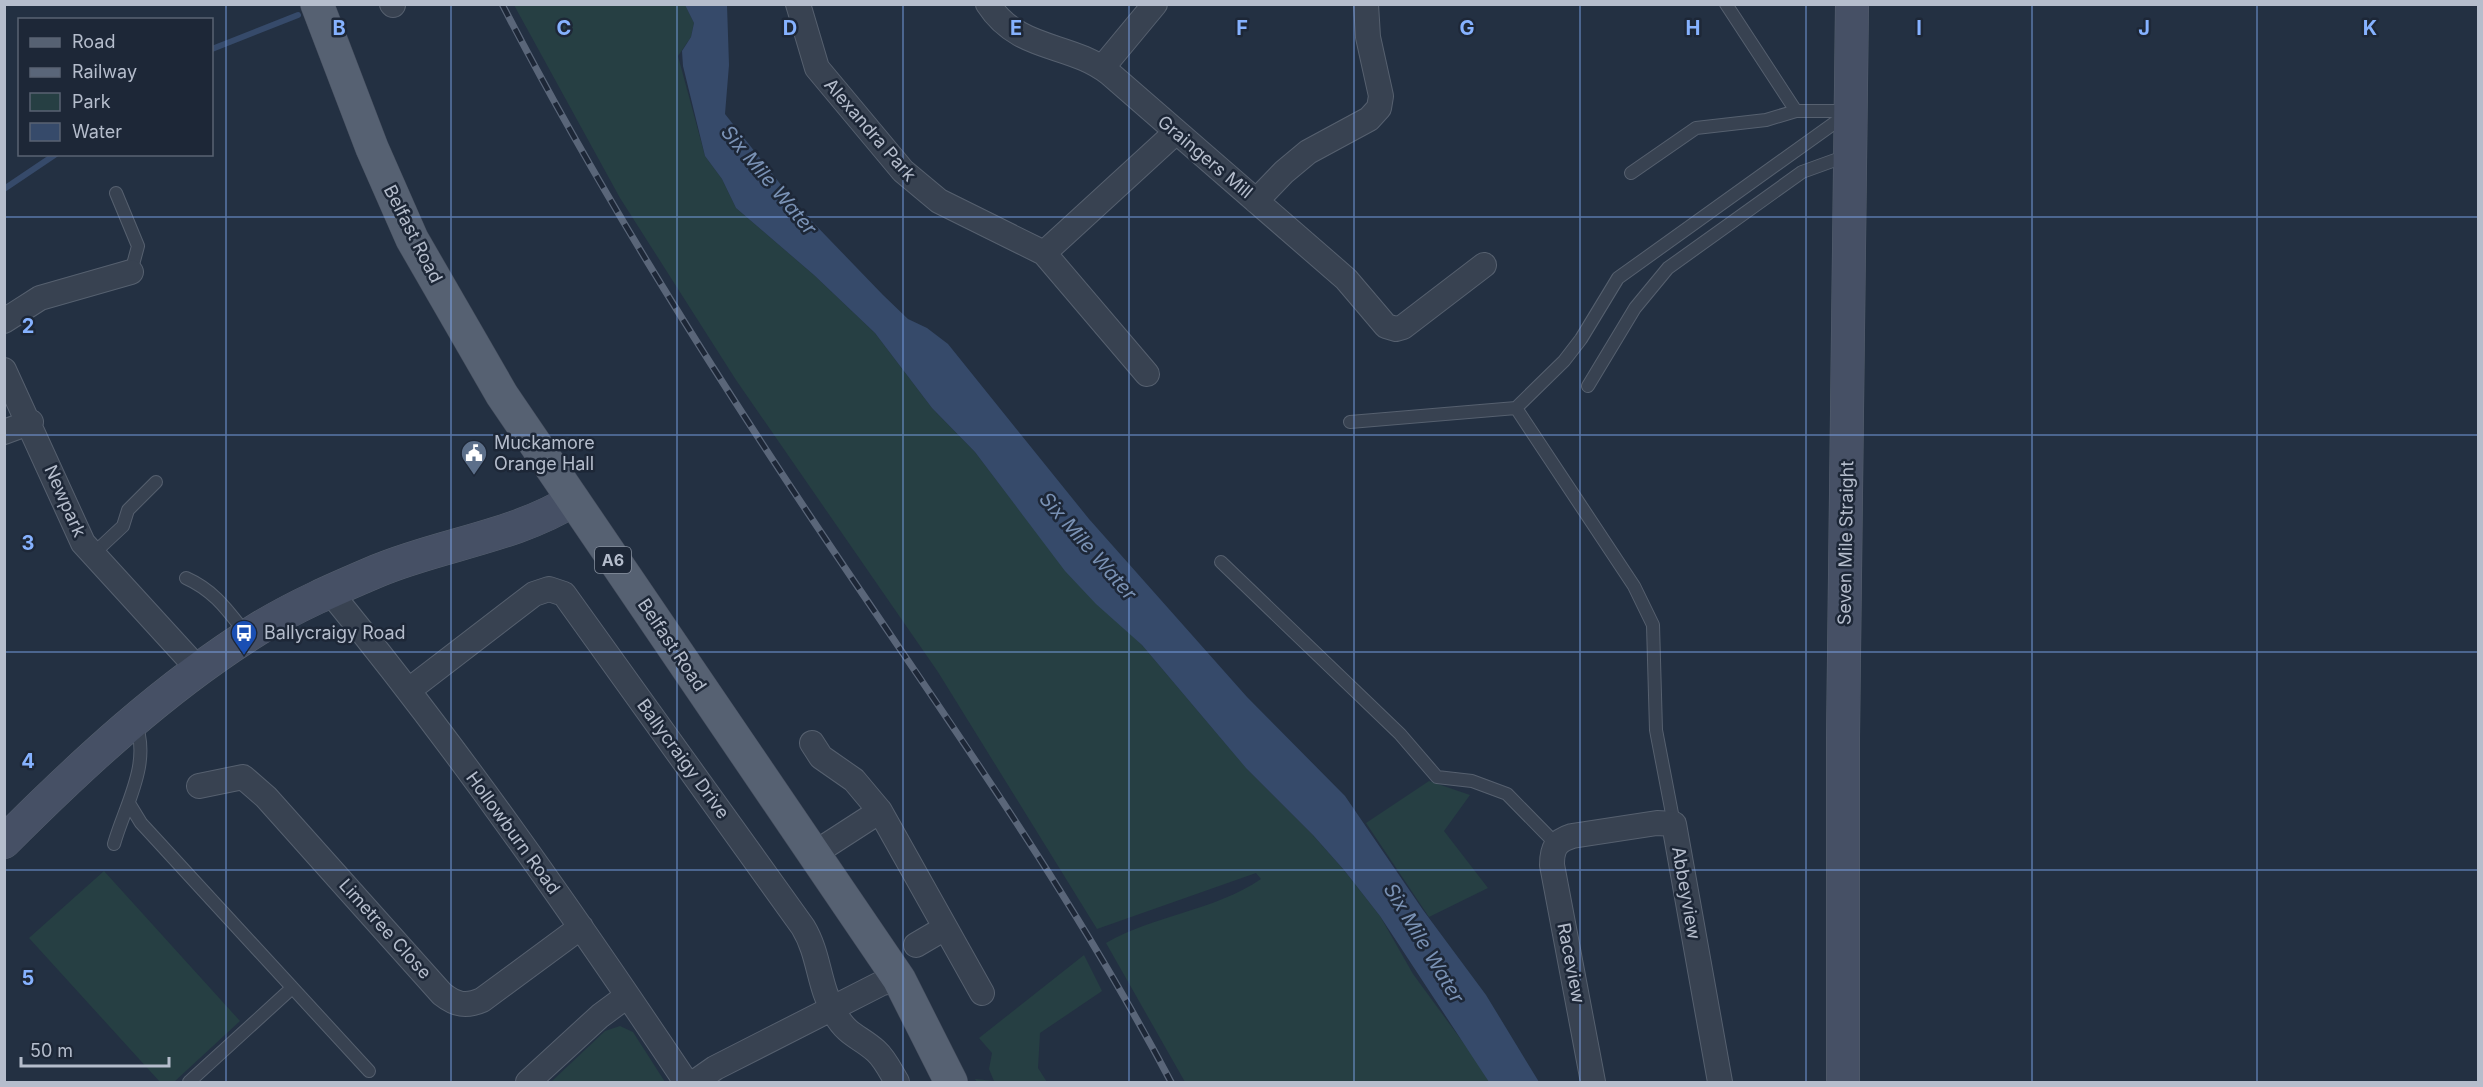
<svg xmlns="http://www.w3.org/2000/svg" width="2483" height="1087" viewBox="0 0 2483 1087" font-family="Inter,sans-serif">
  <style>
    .green { fill: #263f43 }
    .water { fill: #364a6a }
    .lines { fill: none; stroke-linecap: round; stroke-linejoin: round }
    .stream { stroke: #364a6a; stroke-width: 6 }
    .lane-casing { stroke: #56606f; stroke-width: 14 }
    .street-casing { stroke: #56606f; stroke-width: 26 }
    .secondary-casing { stroke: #56606f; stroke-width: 34 }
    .primary-casing { stroke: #424b5b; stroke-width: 34 }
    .lane { stroke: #384251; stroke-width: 12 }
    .street { stroke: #384251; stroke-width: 24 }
    .secondary { stroke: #465065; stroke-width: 33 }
    .primary { stroke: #566172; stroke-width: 33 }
    .rail-casing { stroke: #5a6679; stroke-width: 7 }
    .rail { stroke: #1d2737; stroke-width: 4.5; stroke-dasharray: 14; stroke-linecap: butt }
    .grid { fill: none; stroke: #86b2ff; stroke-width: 1.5; stroke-opacity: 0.55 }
    .labels { text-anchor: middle; stroke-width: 5; stroke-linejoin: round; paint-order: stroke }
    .shield { fill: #1d2737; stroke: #87909f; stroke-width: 1.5 }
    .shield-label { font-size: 16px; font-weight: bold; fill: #b5bdcc }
    .street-label { font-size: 18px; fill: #b5bdcc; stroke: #1d2737 }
    .poi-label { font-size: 18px; fill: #b5bdcc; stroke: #1d2737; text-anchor: start }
    .water-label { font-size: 20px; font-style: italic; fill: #7a92b5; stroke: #1d2737 }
    .grid-label { font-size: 20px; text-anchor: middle; font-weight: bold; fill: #86b2ff; stroke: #1d2737; stroke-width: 5; stroke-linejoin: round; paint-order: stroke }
  </style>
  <rect width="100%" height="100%" fill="#233042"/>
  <path class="green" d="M 514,5 L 685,5 L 694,23 L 691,37 L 678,56 L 705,156 L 722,179 L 736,208 L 814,275 L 875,333 L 932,408 L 975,452 L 1050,550 L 1142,645 L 1248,770 L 1313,835 L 1344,870 L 1380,916 L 1413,974 L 1476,1060 L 1489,1082 L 1185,1082 L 1106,943 C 1154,915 1214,911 1261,879 L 1256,873 L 1097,929 L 938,672 L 736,380 L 620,198 Z
    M 1429,781 L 1470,795 L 1444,831 L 1488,888 L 1429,917 L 1366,823 Z
    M 104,871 L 240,1021 L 174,1082 L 160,1082 L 29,938 Z
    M 1084,955 L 1102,991 L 1040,1033 L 1038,1068 L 1047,1082 L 977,1082 L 975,1079 L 994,1081 L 989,1069 L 992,1053 L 979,1038 Z
    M 620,1026 L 633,1032 L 665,1082 L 551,1082 L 605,1031 Z"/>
  <path class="water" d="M 685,5 L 727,5 L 729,65 L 725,114 L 801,210 L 883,295 L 908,319 L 927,328 L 948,344 L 1089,519 L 1247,697 L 1345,796 L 1423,910 L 1486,995 L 1539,1082 L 1489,1082 L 1380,916 L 1344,870 L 1313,835 L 1246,768 L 1142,645 L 1096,604 L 1065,571 L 975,452 L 932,408 L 875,333 L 814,275 L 736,208 L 722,179 L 705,156 L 683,66 L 682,51 L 691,37 L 694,23 Z"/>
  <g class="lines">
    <path class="stream" d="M 212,49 L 298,15
      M 4,189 L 56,154"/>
    <g class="lane-casing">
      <path id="lane" d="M 1726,4 L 1796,111
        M 1631,173 L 1696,128 L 1766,120 L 1796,111 L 1851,111
        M 116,193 L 138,246 L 131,272
        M 1588,386 L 1635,308 L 1668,268 L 1802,172 L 1849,155
        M 1516,408 L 1564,361 L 1581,339 L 1618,278 L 1847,114
        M 1350,422 L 1516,408 L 1634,586 L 1653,625 L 1656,730 L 1674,824
        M 93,554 L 123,526 L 128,510 L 156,482
        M 1221,562 L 1400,734 L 1437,777 L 1472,781 L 1507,794 L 1556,844
        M 186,578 C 215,591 228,611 247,635
        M 130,805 L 141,823 L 369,1071
        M 114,844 C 125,805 152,763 135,722
        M 189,1082 L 292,988"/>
    </g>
    <g class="street-casing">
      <path id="street" d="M 392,4 L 393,5
        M 798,4 L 817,68 L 903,171 L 939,201 L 1044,253 L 1147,374
        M 988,4 C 1019,52 1069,42 1109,73 L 1346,279 L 1386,326 L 1396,329 L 1403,327 L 1484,265
        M 1102,68 L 1155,4
        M 1256,201 L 1284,172 L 1308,152 L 1369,119 L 1379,108 L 1381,96 L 1368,37 L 1366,4
        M 1044,253 L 1175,133
        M 4,321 L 40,298 L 131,272
        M 4,370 L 83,543 L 199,670
        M 4,432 L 31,422
        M 330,592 C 458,748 574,915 686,1082
        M 409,690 L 534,594 L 549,589 L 564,594 L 803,927 C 820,955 818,986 835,1014 C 848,1036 859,1036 876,1051 C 885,1059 891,1072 897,1082
        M 812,743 L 821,757 L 854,780 L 880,811 L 982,993
        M 199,786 L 243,777 L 266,797 L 442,994 C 456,1005 466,1007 482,1000 L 581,927
        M 815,853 L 880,811
        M 916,945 L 945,928
        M 528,1082 L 600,1016 L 627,996
        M 695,1082 L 715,1068 L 882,983 L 899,979
        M 1593,1082 L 1552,865 C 1552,848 1556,841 1572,836 L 1657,823 L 1674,824 L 1720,1082"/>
    </g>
    <g class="secondary-casing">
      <path id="secondary" d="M 4,842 C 82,764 165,687 258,629 C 295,606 337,588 377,571 C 438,545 517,536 573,500
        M 1843,1082 L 1843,738 L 1852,4"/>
    </g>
    <g class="primary-casing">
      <path id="primary" d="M 317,4 L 372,148 L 412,239 L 502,395 L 899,979 L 951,1082"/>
    </g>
    <use href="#lane" class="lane"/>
    <use href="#street" class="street"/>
    <use href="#secondary" class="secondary"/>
    <use href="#primary" class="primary"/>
    <g class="rail-casing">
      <path id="rail" d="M 502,4 C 593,180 698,348 808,513 C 933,700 1066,883 1171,1082"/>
    </g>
    <use href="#rail" class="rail"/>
  </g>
  <path class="grid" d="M 226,4 L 226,1082M 451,4 L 451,1082M 677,4 L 677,1082M 903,4 L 903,1082M 1129,4 L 1129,1082M 1354,4 L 1354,1082M 1580,4 L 1580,1082M 1806,4 L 1806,1082M 2032,4 L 2032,1082M 2257,4 L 2257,1082M 4,217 L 2478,217M 4,435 L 2478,435M 4,652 L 2478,652M 4,870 L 2478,870"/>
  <defs>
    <g id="civic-pin" transform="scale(1.35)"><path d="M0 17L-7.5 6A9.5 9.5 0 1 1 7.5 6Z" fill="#5c6f8a" stroke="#1d2737"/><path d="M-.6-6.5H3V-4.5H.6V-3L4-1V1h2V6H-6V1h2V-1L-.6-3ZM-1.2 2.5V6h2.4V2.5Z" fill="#fff"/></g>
    <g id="bus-pin" transform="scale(1.35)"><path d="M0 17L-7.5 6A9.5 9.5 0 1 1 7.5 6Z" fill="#1a4fb4" stroke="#1d2737"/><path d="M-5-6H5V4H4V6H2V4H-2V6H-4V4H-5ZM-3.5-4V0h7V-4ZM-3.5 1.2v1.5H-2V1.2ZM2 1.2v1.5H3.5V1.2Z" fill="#fff"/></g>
  </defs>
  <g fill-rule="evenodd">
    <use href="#civic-pin" x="474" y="453"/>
    <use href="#bus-pin" x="244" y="633"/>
  </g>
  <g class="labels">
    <rect class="shield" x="595" y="547" width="36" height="26" rx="4.5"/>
    <g class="shield-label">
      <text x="613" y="566">A6</text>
    </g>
    <g class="street-label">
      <text transform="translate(870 130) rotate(49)" y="6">Alexandra Park</text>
      <text transform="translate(1205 157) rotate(40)" y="6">Graingers Mill</text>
      <text transform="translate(413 234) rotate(63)" y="6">Belfast Road</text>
      <text transform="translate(65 501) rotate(66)" y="6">Newpark</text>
      <text transform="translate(1846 543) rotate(-89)" y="6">Seven Mile Straight</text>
      <text transform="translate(672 645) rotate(56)" y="6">Belfast Road</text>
      <text transform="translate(683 759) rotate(54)" y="6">Ballycraigy Drive</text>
      <text transform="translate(513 833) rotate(54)" y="6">Hollowburn Road</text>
      <text transform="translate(1686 893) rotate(80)" y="6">Abbeyview</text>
      <text transform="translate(385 929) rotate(48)" y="6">Limetree Close</text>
      <text transform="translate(1571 963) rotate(79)" y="6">Raceview</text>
    </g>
    <g class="poi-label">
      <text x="494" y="449">Muckamore<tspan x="494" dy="21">Orange Hall</tspan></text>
      <text x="264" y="639">Ballycraigy Road</text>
    </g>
    <g class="water-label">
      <text transform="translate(769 180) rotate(50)" y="7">Six Mile Water</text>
      <text transform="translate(1088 546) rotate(49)" y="7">Six Mile Water</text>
      <text transform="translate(1424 943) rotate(59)" y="7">Six Mile Water</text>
    </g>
  </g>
  <g class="grid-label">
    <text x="339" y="35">B</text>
    <text x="564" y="35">C</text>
    <text x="790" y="35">D</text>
    <text x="1016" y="35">E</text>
    <text x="1242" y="35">F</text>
    <text x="1467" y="35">G</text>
    <text x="1693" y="35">H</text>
    <text x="1919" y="35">I</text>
    <text x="2144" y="35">J</text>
    <text x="2370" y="35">K</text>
    <text x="28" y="333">2</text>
    <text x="28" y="550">3</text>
    <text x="28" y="768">4</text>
    <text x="28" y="985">5</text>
  </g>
  <rect width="2483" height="1087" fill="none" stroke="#b5bdcc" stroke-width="12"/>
  <rect x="18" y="18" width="195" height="138" fill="#1d2737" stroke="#5a6373" stroke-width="1.5"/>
  <rect x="30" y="38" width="30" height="9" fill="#566172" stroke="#5a6373" stroke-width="1.5"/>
  <text x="72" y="48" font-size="18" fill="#b5bdcc">Road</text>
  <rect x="30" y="68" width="30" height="9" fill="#5a6679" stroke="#5a6373" stroke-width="1.5"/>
  <text x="72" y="78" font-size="18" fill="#b5bdcc">Railway</text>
  <rect x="30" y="93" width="30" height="18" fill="#263f43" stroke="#5a6373" stroke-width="1.5"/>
  <text x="72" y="108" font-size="18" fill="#b5bdcc">Park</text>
  <rect x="30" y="123" width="30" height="18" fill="#364a6a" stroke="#5a6373" stroke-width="1.5"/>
  <text x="72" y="138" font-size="18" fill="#b5bdcc">Water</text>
  <path d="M21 1057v9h148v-9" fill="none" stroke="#b5bdcc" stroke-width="3"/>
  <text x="30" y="1057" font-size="18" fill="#b5bdcc" stroke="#1d2737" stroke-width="4.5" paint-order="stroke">50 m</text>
</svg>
